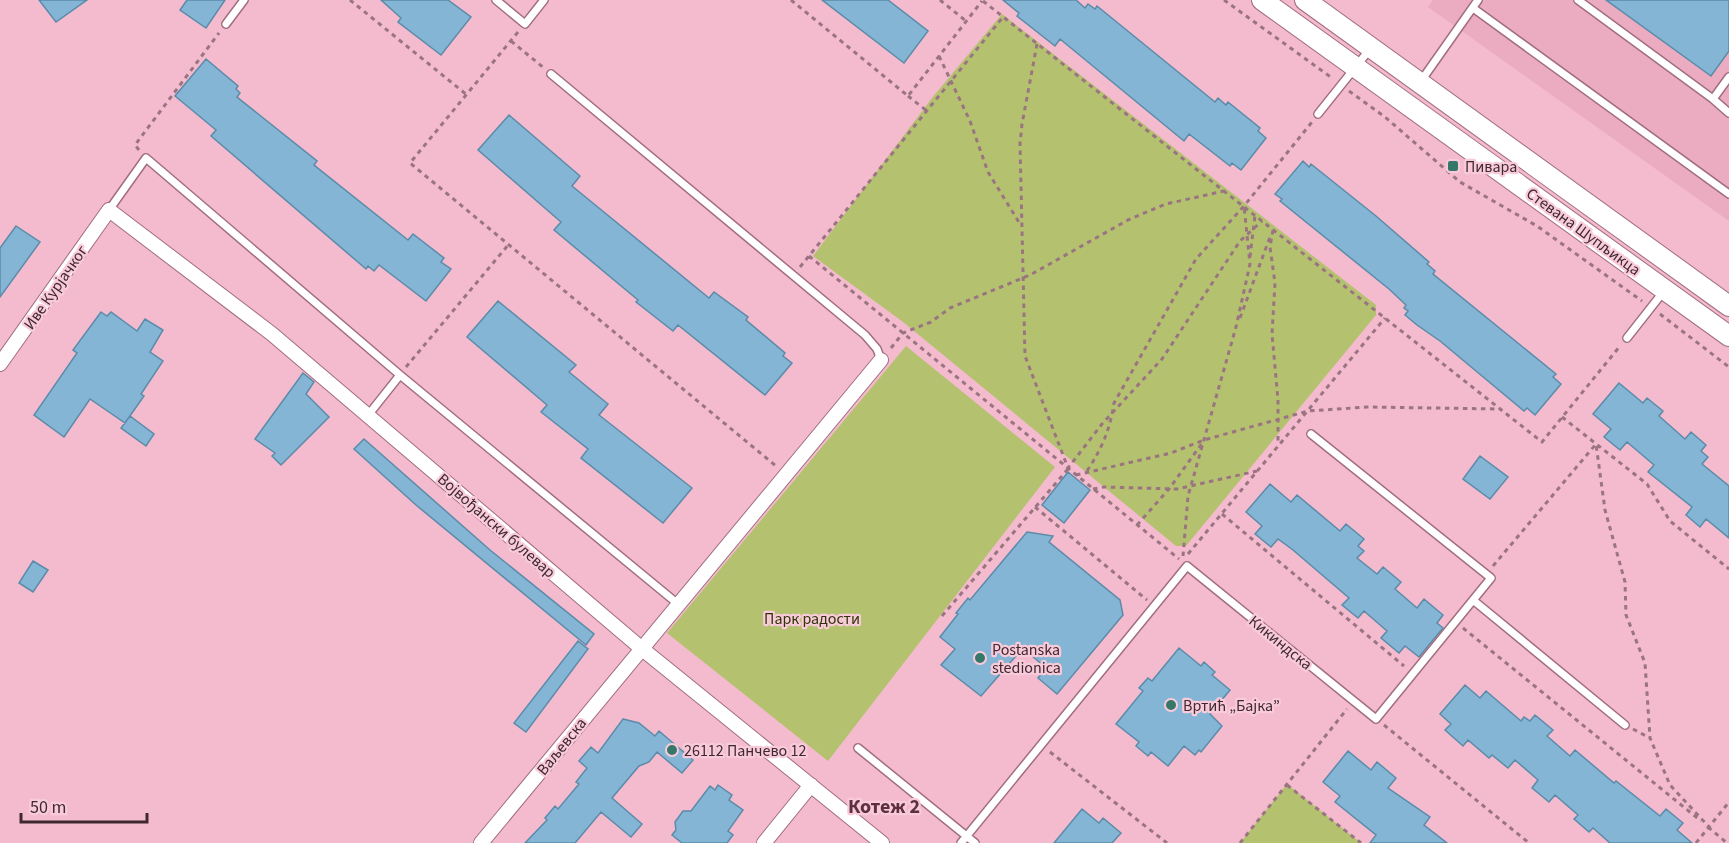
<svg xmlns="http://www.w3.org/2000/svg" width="1729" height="843" viewBox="0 0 1729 843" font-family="'Source Sans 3',sans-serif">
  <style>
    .built { fill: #ebabc0 }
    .green { fill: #b4c270 }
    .building { fill: #84b5d5; stroke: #5b8ba9; stroke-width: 1.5 }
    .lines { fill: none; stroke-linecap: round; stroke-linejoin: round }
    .lane-casing { stroke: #a16e7f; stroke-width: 10 }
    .street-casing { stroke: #a16e7f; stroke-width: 16 }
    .secondary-casing { stroke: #a16e7f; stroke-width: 22 }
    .path { stroke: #9b7481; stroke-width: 3; stroke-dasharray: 4.5 4.5; stroke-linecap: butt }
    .lane { stroke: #fff; stroke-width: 7 }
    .street { stroke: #fff; stroke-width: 14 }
    .secondary { stroke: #fff; stroke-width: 20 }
    .poi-dot { fill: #35786a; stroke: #f9cbda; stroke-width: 2 }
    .labels { text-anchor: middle; stroke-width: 4.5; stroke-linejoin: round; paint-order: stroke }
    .poi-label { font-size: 16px; fill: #3f2931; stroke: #f9cbda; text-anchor: start }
    .street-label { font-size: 16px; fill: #3f2931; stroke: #f9cbda }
    .park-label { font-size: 16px; fill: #2e3405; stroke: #f9cbda }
    .quarter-label { font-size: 20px; font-weight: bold; fill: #5e3041; stroke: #f9cbda }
  </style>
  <rect width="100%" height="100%" fill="#f3bbcd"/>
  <path class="built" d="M 1433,0 L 1729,0 L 1729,221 L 1428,7 Z"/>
  <path class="green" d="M 1002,14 L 1376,305 L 1376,315 L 1186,546 L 1176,546 L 903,322 L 813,256 L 932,98 Z
    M 906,346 L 1055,467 L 828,761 L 667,633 Z
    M 1287,784 L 1361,843 L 1240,843 Z"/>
  <path class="building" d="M 39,0 L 87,0 L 56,22 Z
    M 187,0 L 225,0 L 206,28 L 180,10 Z
    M 381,0 L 448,0 L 471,17 L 441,55 L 398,22 L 401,18 Z
    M 822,0 L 888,0 L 928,31 L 904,63 Z
    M 1003,0 L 1076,0 L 1085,8 L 1088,4 L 1095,9 L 1097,6 L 1215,102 L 1218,98 L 1226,105 L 1228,102 L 1260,128 L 1258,131 L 1266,138 L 1241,170 L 1232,163 L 1230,166 L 1189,134 L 1184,141 L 1060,39 L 1055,46 L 1017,16 L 1019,13 Z
    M 1606,0 L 1729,0 L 1729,51 L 1711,76 Z
    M 206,59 L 238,86 L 236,89 L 240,93 L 237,97 L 317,161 L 314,165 L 408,240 L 413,234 L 444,258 L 441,262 L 451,269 L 426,301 L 379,265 L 374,271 L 368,266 L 366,269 L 211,136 L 216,130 L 175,96 Z
    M 509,115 L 580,176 L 572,186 L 709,298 L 714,292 L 748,317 L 746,320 L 785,353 L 783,356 L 792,363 L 765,395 L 678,325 L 673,331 L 636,302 L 638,300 L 554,230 L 561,222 L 478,150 Z
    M 1303,161 L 1309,167 L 1311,164 L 1376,216 L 1429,262 L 1427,264 L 1435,271 L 1433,274 L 1556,374 L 1553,377 L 1561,384 L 1535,415 L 1527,408 L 1524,411 L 1440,341 L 1417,325 L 1405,315 L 1408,311 L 1404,308 L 1406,305 L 1389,289 L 1280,201 L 1282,199 L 1275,194 Z
    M 16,226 L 40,242 L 0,297 L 0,248 Z
    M 498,301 L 576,365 L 569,372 L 608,404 L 599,415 L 692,488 L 663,523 L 581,458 L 588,449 L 541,412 L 547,405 L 467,337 Z
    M 101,312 L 107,316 L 111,312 L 137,331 L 145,319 L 163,330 L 150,352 L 163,361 L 141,394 L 144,396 L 125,423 L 90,399 L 64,437 L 34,415 L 77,353 L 73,350 Z
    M 303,373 L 314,382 L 306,394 L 329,417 L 281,465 L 272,456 L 275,453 L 255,439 Z
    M 1619,383 L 1643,403 L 1647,398 L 1663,411 L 1659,416 L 1685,439 L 1691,432 L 1706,445 L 1701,451 L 1708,457 L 1702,464 L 1729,486 L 1729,538 L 1706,519 L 1700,527 L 1686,515 L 1692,507 L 1648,472 L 1654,465 L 1627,442 L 1620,450 L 1604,437 L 1611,429 L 1593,414 Z
    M 130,416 L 154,434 L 146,446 L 121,428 Z
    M 364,439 L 490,550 L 594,634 L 586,645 L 416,505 L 354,449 Z
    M 1480,456 L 1508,477 L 1490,499 L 1463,479 Z
    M 1068,472 L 1090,490 L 1064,523 L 1042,505 Z
    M 1270,484 L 1291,502 L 1297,495 L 1340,531 L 1346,524 L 1364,539 L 1358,546 L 1364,551 L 1357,558 L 1377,574 L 1383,567 L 1401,582 L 1395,589 L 1417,608 L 1424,599 L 1443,615 L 1437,623 L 1443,628 L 1419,657 L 1405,646 L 1399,653 L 1381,638 L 1387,631 L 1364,611 L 1358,618 L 1342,605 L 1349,598 L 1293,550 L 1278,539 L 1271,547 L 1255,534 L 1262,526 L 1246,512 Z
    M 1027,532 L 1053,536 L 1049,542 L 1120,600 L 1123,615 L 1057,694 L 1038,678 L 1046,668 L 1023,648 L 981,696 L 941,665 L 955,649 L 940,637 L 958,614 L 956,613 L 968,598 L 970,600 Z
    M 33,561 L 48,570 L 33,592 L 19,583 Z
    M 578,641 L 588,649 L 526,732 L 514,723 Z
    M 1179,648 L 1201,666 L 1204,662 L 1215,672 L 1212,675 L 1230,690 L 1210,714 L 1222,726 L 1201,752 L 1199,750 L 1195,755 L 1184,746 L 1168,766 L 1151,752 L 1148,756 L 1136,746 L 1139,742 L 1116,724 L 1143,691 L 1139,688 L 1148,678 L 1152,681 Z
    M 1465,685 L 1480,698 L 1486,691 L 1521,721 L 1524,717 L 1530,721 L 1535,715 L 1553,730 L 1547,736 L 1570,756 L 1575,750 L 1614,783 L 1616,781 L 1660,816 L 1666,809 L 1683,823 L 1677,830 L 1692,843 L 1610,843 L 1593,828 L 1589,832 L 1574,819 L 1578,815 L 1555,795 L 1549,802 L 1532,788 L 1538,780 L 1515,760 L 1508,768 L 1492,755 L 1489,758 L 1468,740 L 1463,746 L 1445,730 L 1451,724 L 1440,714 Z
    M 623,719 L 639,723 L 655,736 L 659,731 L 693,760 L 682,773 L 657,752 L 649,762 L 639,766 L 612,798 L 642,824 L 631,837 L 601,812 L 575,843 L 525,843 L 547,820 L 545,818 L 555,806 L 558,809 L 579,784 L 576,782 L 587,768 L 579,761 L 591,747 L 598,753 Z
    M 1348,751 L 1371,770 L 1377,762 L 1396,778 L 1388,788 L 1430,817 L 1424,825 L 1447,843 L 1370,843 L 1376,835 L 1335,802 L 1340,796 L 1323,782 Z
    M 718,785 L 732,795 L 729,800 L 743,810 L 728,831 L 733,835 L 727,843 L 682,843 L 672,835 L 676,830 L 675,822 L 683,811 L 691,811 L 710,786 L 715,790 Z
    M 1082,809 L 1099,823 L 1103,818 L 1121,833 L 1112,843 L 1054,843 Z"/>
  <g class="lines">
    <g class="lane-casing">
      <path id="lane" d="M 496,0 L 525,24 L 544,0
        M 1578,0 L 1713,99 L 1729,113
        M 1473,8 L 1729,194
        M 226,24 L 244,0
        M 551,74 L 865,335 L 877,349 L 881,360
        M 1421,81 L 1478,0
        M 1713,99 L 1729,77
        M 1318,114 L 1370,49
        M 109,210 L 146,158 L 400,375 L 678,604
        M 1627,338 L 1664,291
        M 369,414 L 400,375
        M 1473,600 L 1625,725
        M 858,748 L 975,843
        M 961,843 L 1187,566 L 1376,719 L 1491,578 L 1311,434"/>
    </g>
    <g class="street-casing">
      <path id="street" d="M 0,364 L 109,210 L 272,334 L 641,648 L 882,843
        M 481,843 L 881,360
        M 764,843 L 811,785"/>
    </g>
    <g class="secondary-casing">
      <path id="secondary" d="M 1262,0 L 1729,336
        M 1305,0 L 1729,306"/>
    </g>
    <path class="path" d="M 350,0 L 467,95
      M 791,0 L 908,96 L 982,1
      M 940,0 L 966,21
      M 1224,0 L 1332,78
      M 983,1 L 1542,442 L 1620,346
      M 518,32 L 410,163 L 776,466
      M 511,41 L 544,68
      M 1037,44 L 1022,124 L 1020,144 L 1025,356 L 1068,468 L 1102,424 L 1162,359 L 1240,241 L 1262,221
      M 939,56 L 970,121 L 988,172 L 1020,224
      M 1349,91 L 1385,117 L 1460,182 L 1537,226 L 1642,301
      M 908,96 L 927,111
      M 139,150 L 135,145 L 219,33
      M 1273,230 L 1270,247 L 1275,283 L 1272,334 L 1278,400 L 1278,445
      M 809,256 L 1179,559
      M 1250,257 L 1255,215
      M 800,267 L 1003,17
      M 1660,314 L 1729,367
      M 1240,318 L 1270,237
      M 891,348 L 903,333 L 931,322 L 950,308 L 1030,275 L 1128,220 L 1166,204 L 1224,191
      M 406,367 L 509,244
      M 1562,417 L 1647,484 L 1670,521 L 1729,569
      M 1087,471 C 1102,448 1110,430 1114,403 L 1196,259 L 1244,206 L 1312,122
      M 1076,475 L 1171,453 L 1204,440 L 1308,411 L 1367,407 L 1500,409
      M 1093,489 L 1104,487 L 1177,489 L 1257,471
      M 1035,507 L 1147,600
      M 1222,514 L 1404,666
      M 1137,525 L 1169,489 L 1203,442
      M 1188,554 L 1385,318
      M 1183,556 L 1188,496 L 1236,327 L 1250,264 L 1244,206
      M 1493,566 L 1596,444 L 1605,510 L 1625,582 L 1626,615 L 1645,663 L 1650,738 L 1670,785 L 1710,828
      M 942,616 L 1068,469
      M 1463,628 L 1701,821
      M 1384,725 L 1529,843
      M 1633,729 L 1650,738
      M 1050,752 L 1167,843
      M 1287,785 L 1361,843
      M 1708,827 L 1727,843
      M 1240,843 L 1347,709
      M 1696,843 L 1729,802"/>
    <use href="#lane" class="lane"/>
    <use href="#street" class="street"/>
    <use href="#secondary" class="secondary"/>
  </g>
  <g class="poi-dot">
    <rect x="1447" y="160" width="12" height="12" rx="3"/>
    <circle cx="980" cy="658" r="6"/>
    <circle cx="1171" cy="705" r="6"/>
    <circle cx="672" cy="750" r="6"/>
  </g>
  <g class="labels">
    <g class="poi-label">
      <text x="1465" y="172">Пивара</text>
      <text x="992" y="655">Postanska<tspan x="992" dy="18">stedionica</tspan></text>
      <text x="1183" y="711">Вртић „Бајка”</text>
      <text x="684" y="756">26112 Панчево 12</text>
    </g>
    <g class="street-label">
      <text transform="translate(1584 231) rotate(36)" y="6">Стевана Шупљикца</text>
      <text transform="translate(55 287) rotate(-55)" y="6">Иве Курјачког</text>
      <text transform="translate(497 525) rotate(41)" y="6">Војвођански булевар</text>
      <text transform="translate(1281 642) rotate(39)" y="6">Кикиндска</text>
      <text transform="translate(561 746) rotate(-51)" y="6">Ваљевска</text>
    </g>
    <g class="park-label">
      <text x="812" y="624">Парк радости</text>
    </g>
    <g class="quarter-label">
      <text x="884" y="813">Котеж 2</text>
    </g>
  </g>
  <path d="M21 813v9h126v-9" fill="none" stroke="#3f2931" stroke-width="3"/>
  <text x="30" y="813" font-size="18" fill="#3f2931" stroke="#f9cbda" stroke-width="4.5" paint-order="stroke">50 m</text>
</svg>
